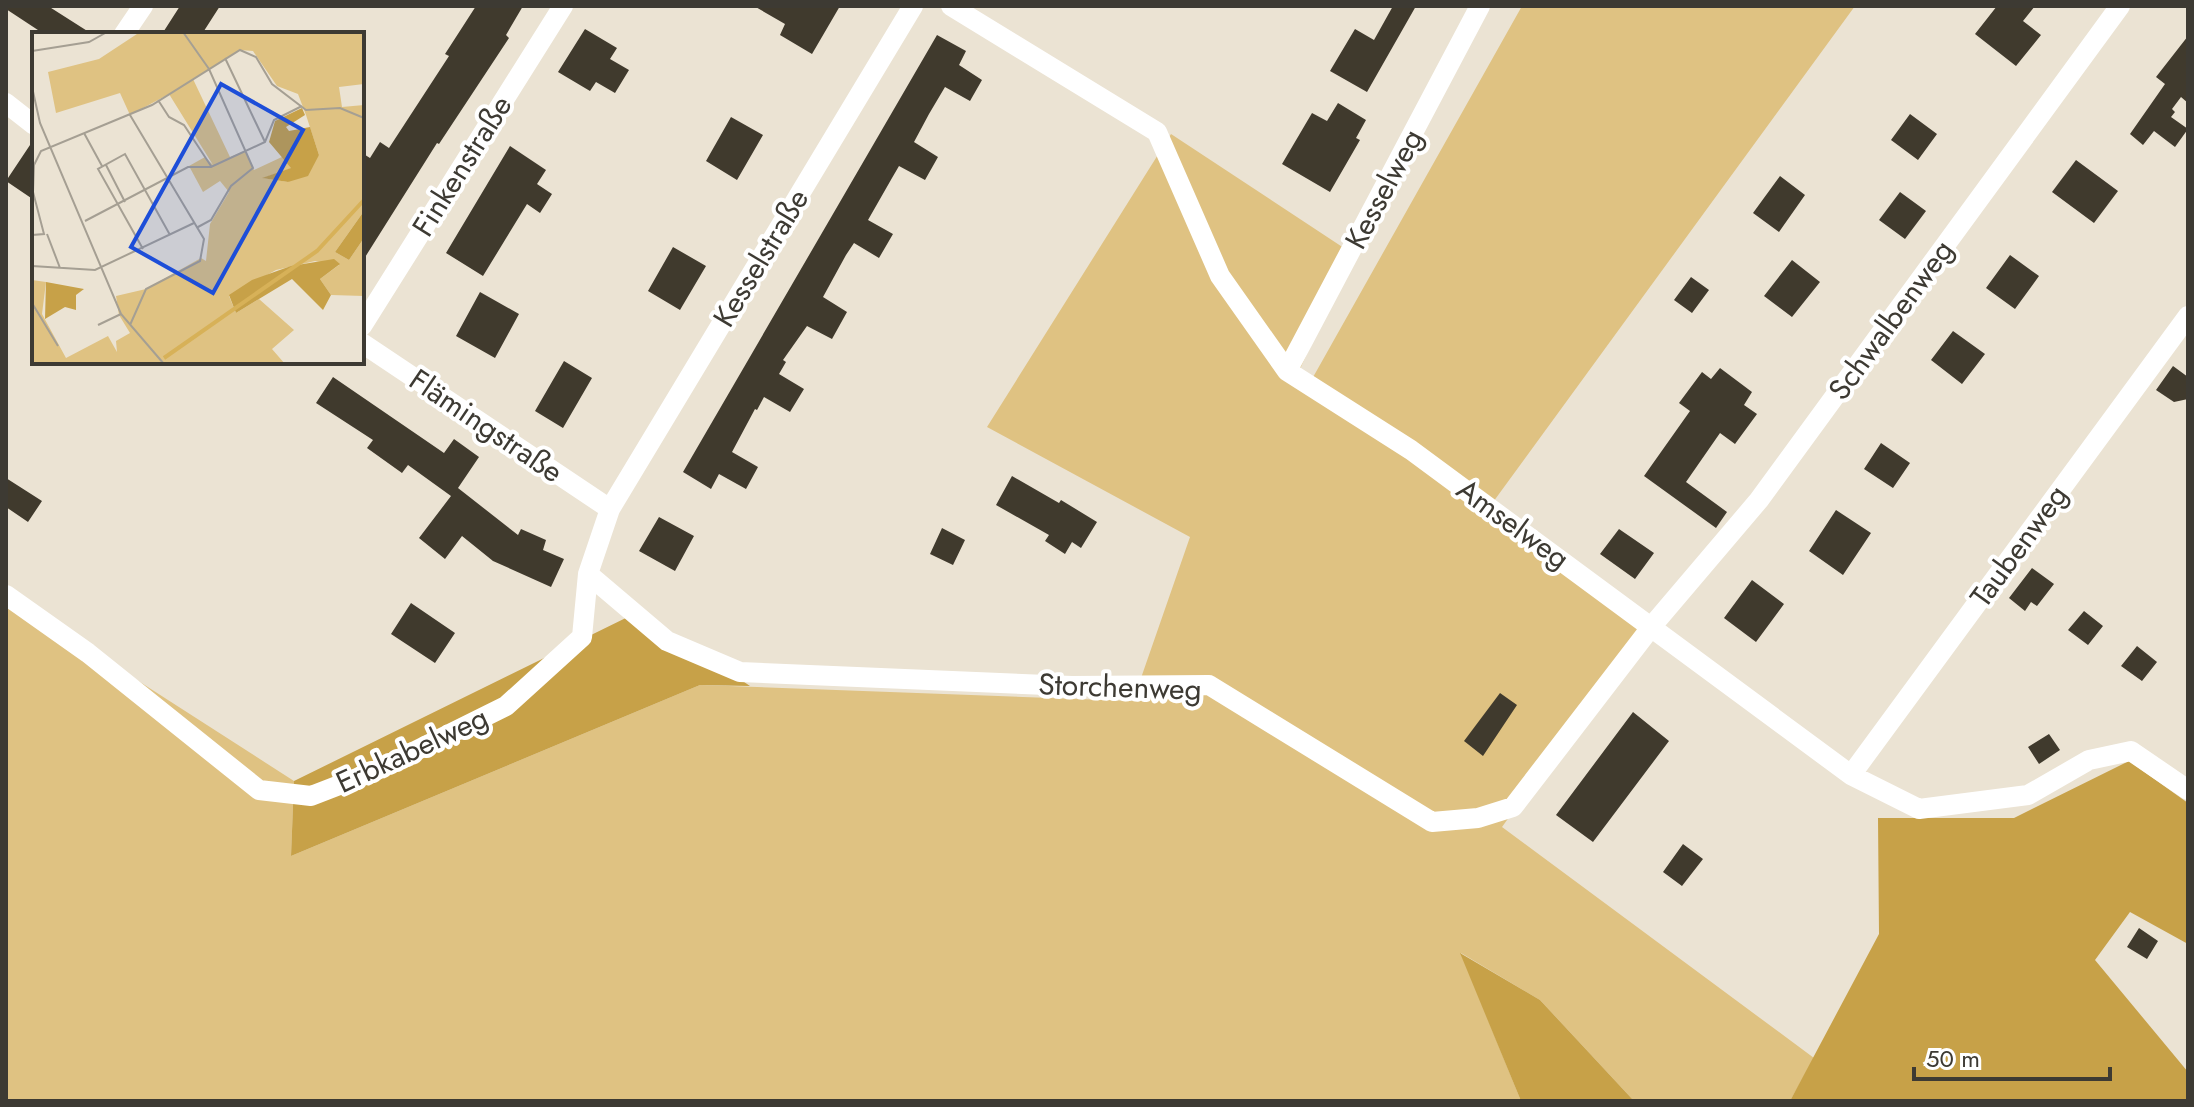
<svg xmlns="http://www.w3.org/2000/svg" width="2194" height="1107" viewBox="0 0 2194 1107" font-family="Jost,sans-serif">
  <style>
    .green { fill: #dfc282 }
    .forest { fill: #c7a148 }
    .building { fill: #403a2d }
    .lines { fill: none; stroke-linecap: round; stroke-linejoin: round }
    .minor { stroke: #fff; stroke-width: 20 }
    .labels { text-anchor: middle; stroke-width: 8; stroke-linejoin: round; paint-order: stroke }
    .street-label { font-size: 30px; fill: #3d3a33; stroke: #fff }
    .inset-river { fill: none; stroke: #d7b158; stroke-width: 4 }
    .inset-road { fill: none; stroke: #a59f93; stroke-width: 2 }
    .view { fill: #1d4ed8; fill-opacity: 0.15; stroke: #1d4ed8; stroke-width: 4 }
    .inset-edge { fill: none; stroke: #3d3a33; stroke-width: 4 }
  </style>
  <rect width="100%" height="100%" fill="#ebe3d3"/>
  <path class="green" d="M 1522,6 L 1855,6 L 1488,509 L 1646,626 L 1502,827 L 1814,1058 L 1790,1101 L 1634,1101 L 1540,1000 L 1461,953 L 1521,1101 L 6,1101 L 6,596 L 294,781 L 291,856 L 700,685 L 1133,701 L 1190,537 L 987,427 L 1171,134 L 1353,254 L 1300,369 L 1312,379 Z"/>
  <path class="forest" d="M 640,611 L 750,686 L 700,685 L 291,856 L 294,781 Z
    M 2129,761 L 2188,803 L 2188,944 L 2130,912 L 2095,960 L 2188,1072 L 2188,1101 L 1790,1101 L 1879,934 L 1878,818 L 2014,818 Z
    M 1460,953 L 1540,1000 L 1634,1101 L 1521,1101 Z"/>
  <path class="building" d="M 6,6 L 48,6 L 92,34 L 44,34 L 6,9 Z
    M 180,6 L 220,6 L 202,34 L 162,34 Z
    M 476,6 L 523,6 L 506,35 L 509,38 L 439,144 L 437,143 L 362,262 L 362,153 L 370,158 L 380,142 L 389,148 L 449,56 L 445,54 Z
    M 754,6 L 840,6 L 812,54 L 780,35 L 785,24 Z
    M 1393,6 L 1416,6 L 1367,92 L 1330,71 L 1355,29 L 1374,40 Z
    M 1997,6 L 2035,6 L 2023,21 L 2041,35 L 2016,66 L 1975,34 Z
    M 585,29 L 617,48 L 610,59 L 629,70 L 615,93 L 596,82 L 590,91 L 558,72 Z
    M 937,35 L 966,51 L 959,65 L 982,80 L 970,101 L 945,87 L 929,114 L 914,142 L 938,157 L 925,180 L 899,166 L 892,178 L 868,220 L 893,234 L 879,258 L 854,243 L 846,255 L 823,297 L 847,312 L 832,339 L 807,326 L 783,360 L 786,362 L 779,374 L 804,389 L 790,412 L 764,397 L 757,410 L 755,409 L 732,452 L 758,467 L 746,489 L 719,474 L 711,489 L 683,472 Z
    M 2188,36 L 2188,103 L 2181,97 L 2172,109 L 2175,112 L 2171,117 L 2188,129 L 2175,147 L 2154,131 L 2143,145 L 2130,134 L 2165,84 L 2156,77 Z
    M 1338,103 L 1366,120 L 1356,138 L 1360,140 L 1330,192 L 1282,164 L 1312,113 L 1327,121 Z
    M 1910,114 L 1937,134 L 1918,160 L 1891,140 Z
    M 731,117 L 763,135 L 737,180 L 706,161 Z
    M 34,139 L 34,200 L 6,181 Z
    M 510,146 L 546,170 L 537,184 L 552,194 L 540,213 L 527,204 L 483,276 L 446,253 Z
    M 2076,160 L 2118,191 L 2094,223 L 2052,192 Z
    M 1780,176 L 1805,195 L 1779,232 L 1753,213 Z
    M 1900,192 L 1926,211 L 1905,239 L 1879,220 Z
    M 673,247 L 706,266 L 680,310 L 648,291 Z
    M 2010,255 L 2039,276 L 2015,309 L 1986,288 Z
    M 1792,260 L 1820,282 L 1792,317 L 1764,296 Z
    M 1691,277 L 1709,290 L 1692,313 L 1674,300 Z
    M 480,292 L 519,314 L 495,358 L 456,336 Z
    M 1953,331 L 1985,354 L 1962,384 L 1931,360 Z
    M 564,361 L 592,378 L 563,428 L 535,411 Z
    M 2173,366 L 2188,377 L 2188,399 L 2174,402 L 2156,390 Z
    M 1720,368 L 1752,392 L 1744,405 L 1757,414 L 1735,444 L 1720,433 L 1686,482 L 1727,512 L 1716,528 L 1644,476 L 1690,411 L 1679,403 L 1702,372 L 1711,379 Z
    M 333,377 L 444,453 L 454,439 L 479,457 L 458,488 L 518,535 L 521,529 L 546,540 L 543,550 L 564,559 L 551,587 L 493,561 L 462,536 L 445,559 L 419,538 L 451,496 L 408,465 L 402,473 L 367,448 L 373,440 L 316,403 Z
    M 1881,443 L 1910,463 L 1893,488 L 1864,469 Z
    M 1012,476 L 1059,503 L 1061,500 L 1097,522 L 1081,548 L 1072,542 L 1065,554 L 1045,541 L 1049,535 L 996,505 Z
    M 6,478 L 42,501 L 28,522 L 6,507 Z
    M 1836,510 L 1871,533 L 1843,575 L 1809,551 Z
    M 659,517 L 694,536 L 675,571 L 639,551 Z
    M 942,528 L 965,540 L 953,565 L 930,554 Z
    M 1619,529 L 1654,553 L 1635,579 L 1600,554 Z
    M 2032,568 L 2054,584 L 2037,606 L 2031,602 L 2025,611 L 2009,598 Z
    M 1752,580 L 1784,604 L 1756,642 L 1724,618 Z
    M 411,603 L 455,633 L 435,663 L 391,634 Z
    M 2084,611 L 2103,626 L 2088,645 L 2068,630 Z
    M 2137,646 L 2157,662 L 2142,681 L 2121,666 Z
    M 1500,693 L 1517,705 L 1483,756 L 1464,741 Z
    M 1633,712 L 1669,741 L 1593,842 L 1556,815 Z
    M 2049,734 L 2060,750 L 2039,764 L 2028,747 Z
    M 1683,844 L 1703,859 L 1682,886 L 1663,872 Z
    M 2139,928 L 2158,941 L 2147,959 L 2127,947 Z"/>
  <g class="lines">
    <path class="minor" d="M 951,6 L 1157,132 L 1220,276 L 1287,371 L 1411,450 L 1851,775 L 1919,809 L 2028,795 L 2089,760 L 2131,751 L 2188,790
      M 124,34 L 143,6
      M 6,103 L 34,125
      M 362,326 L 563,6
      M 362,343 L 610,509
      M 1287,371 L 1480,6
      M 588,574 L 667,641 L 740,672 L 1072,686 L 1209,685 L 1432,822 L 1478,818 L 1513,807 L 1652,626 L 1759,500 L 2120,6
      M 6,595 L 88,653 L 259,790 L 311,796 L 373,772 L 506,706 L 582,637 L 588,574 L 610,509 L 913,6
      M 1851,775 L 2188,316"/>
  </g>
  <g class="labels">
    <g class="street-label">
      <text transform="translate(462 166) rotate(-58)" y="10">Finkenstraße</text>
      <text transform="translate(1384 189) rotate(-62)" y="10">Kesselweg</text>
      <text transform="translate(761 258) rotate(-59)" y="10">Kesselstraße</text>
      <text transform="translate(1891 320) rotate(-54)" y="10">Schwalbenweg</text>
      <text transform="translate(486 426) rotate(34)" y="10">Flämingstraße</text>
      <text transform="translate(1513 524) rotate(36)" y="10">Amselweg</text>
      <text transform="translate(2019 546) rotate(-54)" y="10">Taubenweg</text>
      <text transform="translate(1120 687) rotate(2)" y="10">Storchenweg</text>
      <text transform="translate(412 750) rotate(-25)" y="10">Erbkabelweg</text>
    </g>
  </g>
  <g transform="translate(32 32)">
    <rect width="332" height="332" fill="#ebe3d3"/>
    <path d="M 108,0 L 332,0 L 332,52 L 307,55 L 310,75 L 332,73 L 332,179 L 303,220 L 317,228 L 332,206 L 332,264 L 299,263 L 288,247 L 307,233 L 283,229 L 244,238 L 197,264 L 204,281 L 227,267 L 262,298 L 240,317 L 253,332 L 0,332 L 0,248 L 14,250 L 10,282 L 34,326 L 76,304 L 85,320 L 84,309 L 98,301 L 87,283 L 84,264 L 114,257 L 169,226 L 174,229 L 178,192 L 197,160 L 188,149 L 171,160 L 157,134 L 173,125 L 181,133 L 137,62 L 98,83 L 88,61 L 24,81 L 16,40 L 67,27 ZM 208,18 L 221,19 L 245,54 L 266,62 L 274,83 L 287,123 L 256,150 L 231,146 L 260,136 L 252,124 L 222,138 L 213,119 L 198,125 L 161,47 Z" fill="#dfc282" fill-rule="evenodd"/>
    <path d="M 270,76 L 273,83 L 254,95 L 257,99 L 278,95 L 287,123 L 276,144 L 256,150 L 230,146 L 259,136 L 237,110 L 243,89 ZM 332,179 L 332,206 L 317,228 L 303,220 ZM 302,227 L 308,232 L 288,247 L 299,263 L 291,278 L 260,247 L 204,281 L 197,263 L 220,248 L 259,234 ZM 14,250 L 52,257 L 44,263 L 44,278 L 33,275 L 13,287 Z" fill="#c7a148"/>
    <path class="inset-river" d="M 132,326 L 285,219 L 332,168"/>
    <path class="inset-road" d="M 151,0 L 177,37 L 221,136 L 199,154 L 179,188 L 166,195M 0,19 L 57,10 L 75,0M 193,26 L 233,110M 0,55 L 8,91 L 89,282 L 132,332M 126,68 L 137,85 L 152,93 L 179,134M 98,83 L 172,207 L 168,229 L 114,257 L 98,293M 52,101 L 70,134M 74,133 L 93,170M 53,189 L 156,135 L 179,135 L 233,110 L 242,88 L 270,74M 15,202 L 28,236M 0,203 L 12,202 L 1,160 L 2,133 L 9,119 L 120,73 L 208,18 L 224,25 L 240,52 L 274,78 L 308,76 L 332,86M 111,217 L 66,137 L 93,122 L 138,203M 0,234 L 63,238 L 162,191M 0,271 L 26,314M 66,293 L 89,282"/>
    <path class="view" d="M 189,52 L 271,98 L 181,261 L 99,215 Z"/>
    <rect width="332" height="332" class="inset-edge"/>
  </g>
  <rect width="2194" height="1107" fill="none" stroke="#3d3a33" stroke-width="16"/>
  <path d="M1914 1067v12h196v-12" fill="none" stroke="#3d3a33" stroke-width="4"/>
  <text x="1926" y="1067" font-size="24" fill="#3d3a33" stroke="#ffffff" stroke-width="6" paint-order="stroke">50 m</text>
</svg>
